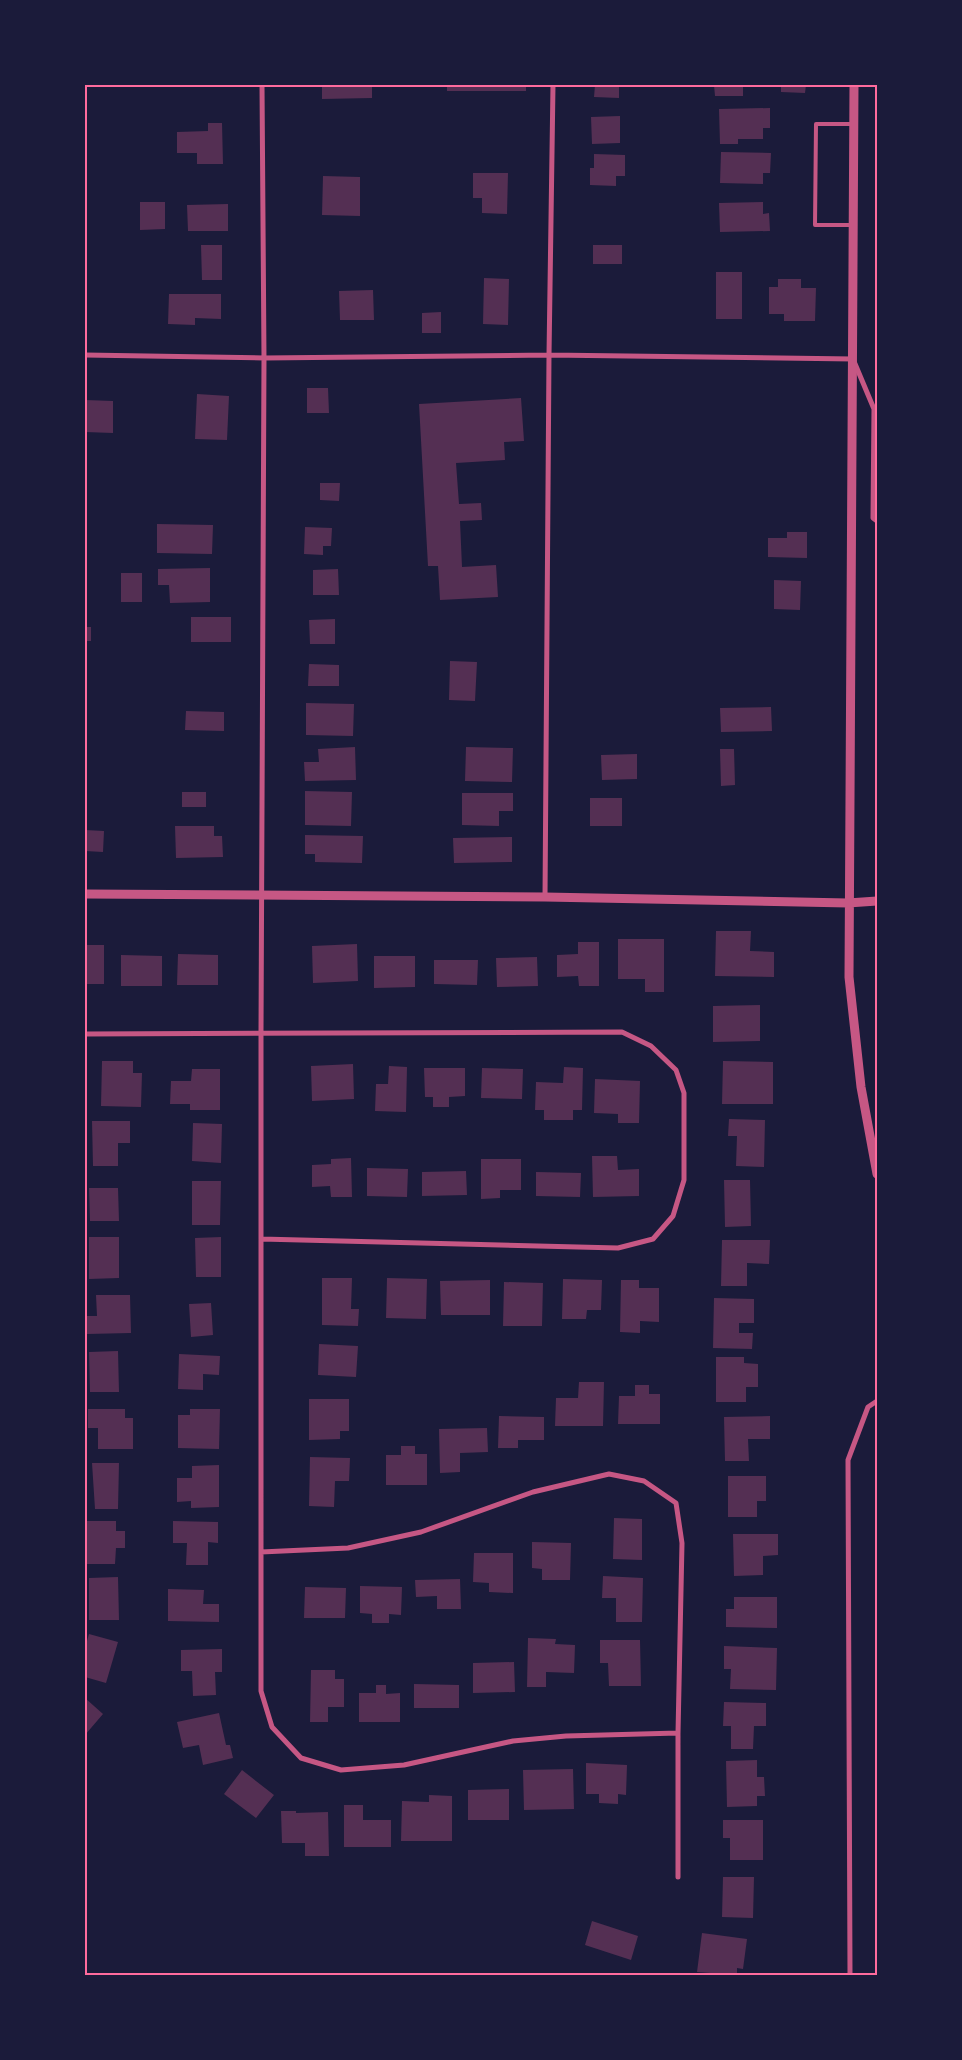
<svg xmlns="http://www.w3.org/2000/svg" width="962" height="2060" viewBox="0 0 962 2060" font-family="Inter,sans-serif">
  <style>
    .building { fill: #542f53 }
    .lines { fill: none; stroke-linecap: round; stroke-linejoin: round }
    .service { stroke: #c65784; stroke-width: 4 }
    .minor { stroke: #c65784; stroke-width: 5 }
    .tertiary { stroke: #c65784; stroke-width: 9 }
    .neatline { fill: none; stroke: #ff6b9d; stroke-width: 2 }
  </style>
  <rect width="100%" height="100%" fill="#1b1b3a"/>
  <path class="building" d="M 322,85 L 372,85 L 372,98 L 322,99 Z
    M 447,85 L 526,85 L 526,91 L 447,91 Z
    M 595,85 L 619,85 L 619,98 L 594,97 Z
    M 714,85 L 743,85 L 743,96 L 715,96 Z
    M 781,85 L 806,85 L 805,93 L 781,92 Z
    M 770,108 L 770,128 L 763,128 L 763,139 L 738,139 L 738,144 L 720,144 L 719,109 Z
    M 620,116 L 620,143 L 592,144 L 591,117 Z
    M 208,123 L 222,123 L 223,164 L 197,164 L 197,153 L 177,153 L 177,132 L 208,131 Z
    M 721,152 L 771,153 L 770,173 L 763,173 L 763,184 L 720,183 Z
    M 594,154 L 625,155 L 625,176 L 616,176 L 616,186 L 590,185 L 590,168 L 594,168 Z
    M 473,173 L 508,173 L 507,214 L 482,213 L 482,198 L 473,198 Z
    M 323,176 L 360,177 L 360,216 L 322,215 Z
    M 140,202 L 165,202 L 165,229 L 140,230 Z
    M 763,202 L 763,214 L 769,213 L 770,231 L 720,232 L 719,203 Z
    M 228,204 L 228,231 L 188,231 L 187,205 Z
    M 201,245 L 222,245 L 222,280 L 202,280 Z
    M 593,245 L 622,245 L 622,264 L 593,264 Z
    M 716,272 L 742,272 L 742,319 L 716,319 Z
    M 484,278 L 509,279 L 508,325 L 483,324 Z
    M 778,279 L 801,279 L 801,288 L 816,288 L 815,321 L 784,321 L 784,314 L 769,314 L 769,287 L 778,287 Z
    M 373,290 L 374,320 L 340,320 L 339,291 Z
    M 169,294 L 221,294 L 221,319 L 195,318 L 195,325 L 168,324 Z
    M 441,312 L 441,333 L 422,333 L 422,313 Z
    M 307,388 L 328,388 L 329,413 L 307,413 Z
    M 197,394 L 229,396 L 227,440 L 195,439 Z
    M 521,398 L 524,441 L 504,442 L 505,460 L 456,463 L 459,504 L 481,503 L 482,520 L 460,521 L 462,567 L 496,565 L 498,597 L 440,600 L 438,566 L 428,566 L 419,404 Z
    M 85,400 L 113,401 L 113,433 L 85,432 Z
    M 320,483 L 340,483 L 339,501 L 320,500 Z
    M 157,524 L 213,525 L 212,554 L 157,553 Z
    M 305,527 L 332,528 L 331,546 L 323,546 L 323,555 L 304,554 Z
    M 787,532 L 807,532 L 807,558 L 768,557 L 768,538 L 787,538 Z
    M 210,568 L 210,602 L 170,603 L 169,585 L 158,585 L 158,569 Z
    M 338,569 L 339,595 L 313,595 L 313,570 Z
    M 121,573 L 142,573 L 142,602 L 121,602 Z
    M 774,580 L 801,581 L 800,610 L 774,609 Z
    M 191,617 L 231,617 L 231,642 L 191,642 Z
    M 335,619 L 335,644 L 310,644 L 309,620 Z
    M 85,627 L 91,627 L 91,641 L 85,641 Z
    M 450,661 L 477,662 L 475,701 L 449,700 Z
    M 309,664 L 339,665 L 339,686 L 308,686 Z
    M 306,703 L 354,704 L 353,736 L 306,735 Z
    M 771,707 L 772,731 L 721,732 L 720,708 Z
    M 186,711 L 224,712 L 224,731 L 185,730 Z
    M 355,747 L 356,780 L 305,781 L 304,762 L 319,762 L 318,749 Z
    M 466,747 L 513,748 L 512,782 L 465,781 Z
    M 720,749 L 734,749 L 735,785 L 721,786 Z
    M 637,754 L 637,779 L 602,780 L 601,755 Z
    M 305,791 L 352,792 L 351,826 L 305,825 Z
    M 182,792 L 206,792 L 206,807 L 182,807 Z
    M 462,793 L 513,793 L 513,811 L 499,811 L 499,826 L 462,825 Z
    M 590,798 L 622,798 L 622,826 L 590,826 Z
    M 175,826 L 214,826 L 214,836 L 222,836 L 223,857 L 176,858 Z
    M 85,830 L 104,831 L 103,852 L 85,851 Z
    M 305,835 L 363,836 L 362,863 L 315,862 L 315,854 L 305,854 Z
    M 512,837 L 512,862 L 454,863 L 453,838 Z
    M 716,931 L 751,931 L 750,951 L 774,952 L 774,977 L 715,976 Z
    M 618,939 L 664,939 L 664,992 L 645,992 L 645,979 L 618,979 Z
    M 578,942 L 599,942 L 599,986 L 579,986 L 578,976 L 557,977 L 557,955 L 578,954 Z
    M 357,944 L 358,981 L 313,983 L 312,946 Z
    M 85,945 L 104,945 L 104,984 L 85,984 Z
    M 178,954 L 218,955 L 218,985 L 177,985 Z
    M 121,955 L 162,956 L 162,986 L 121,986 Z
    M 374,956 L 415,956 L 415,987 L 374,988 Z
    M 537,957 L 538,986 L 497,987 L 496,958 Z
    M 434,960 L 478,960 L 477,985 L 434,984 Z
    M 760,1005 L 760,1041 L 713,1042 L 713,1006 Z
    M 102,1061 L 133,1061 L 133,1073 L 142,1073 L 141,1107 L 101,1106 Z
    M 723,1061 L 773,1062 L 773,1104 L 722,1104 Z
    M 353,1064 L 354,1099 L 312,1101 L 311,1066 Z
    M 389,1066 L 407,1067 L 406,1112 L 375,1111 L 376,1084 L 388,1084 Z
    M 564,1067 L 583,1068 L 582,1110 L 573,1110 L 573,1120 L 544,1120 L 544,1110 L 535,1110 L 536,1082 L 563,1083 Z
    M 424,1068 L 465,1068 L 465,1096 L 449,1097 L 449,1107 L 433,1107 L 433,1097 L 425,1097 Z
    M 482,1068 L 523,1069 L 522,1099 L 481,1098 Z
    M 192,1069 L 220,1069 L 220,1110 L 190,1110 L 190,1104 L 170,1104 L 171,1081 L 191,1081 Z
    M 595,1079 L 640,1081 L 639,1123 L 618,1123 L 618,1114 L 594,1113 Z
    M 729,1119 L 765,1120 L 764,1167 L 736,1166 L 737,1136 L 728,1136 Z
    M 92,1121 L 130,1121 L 130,1143 L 118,1143 L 118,1166 L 93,1166 Z
    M 193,1123 L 222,1124 L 221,1163 L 192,1161 Z
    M 592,1156 L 617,1156 L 618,1170 L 639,1169 L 639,1196 L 593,1197 Z
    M 351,1158 L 352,1197 L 331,1197 L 330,1186 L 312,1187 L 312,1165 L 331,1164 L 331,1159 Z
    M 481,1159 L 521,1159 L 521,1190 L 500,1190 L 500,1198 L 481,1199 Z
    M 367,1168 L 408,1169 L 407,1197 L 367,1196 Z
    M 466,1171 L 467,1195 L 422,1196 L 422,1172 Z
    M 536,1172 L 581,1173 L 580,1197 L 536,1196 Z
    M 724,1180 L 750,1180 L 751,1226 L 725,1227 Z
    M 192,1181 L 221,1181 L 220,1225 L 192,1225 Z
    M 89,1188 L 118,1188 L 119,1221 L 90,1221 Z
    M 89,1237 L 119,1237 L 119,1278 L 89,1279 Z
    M 221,1237 L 221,1277 L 196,1277 L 195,1238 Z
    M 722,1240 L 770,1240 L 769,1264 L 747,1263 L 747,1286 L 721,1286 Z
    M 322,1278 L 352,1278 L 351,1309 L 359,1309 L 358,1326 L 322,1325 Z
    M 387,1278 L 427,1279 L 426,1319 L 386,1318 Z
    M 563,1279 L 602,1280 L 601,1310 L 587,1310 L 586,1319 L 562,1319 Z
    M 490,1280 L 490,1315 L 441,1315 L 440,1281 Z
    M 621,1280 L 639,1280 L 639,1288 L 659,1288 L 659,1322 L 640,1321 L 640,1333 L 620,1332 Z
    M 504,1282 L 543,1283 L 542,1326 L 503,1326 Z
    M 96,1295 L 130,1295 L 131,1333 L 87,1334 L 87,1316 L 97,1316 Z
    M 714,1298 L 754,1299 L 754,1323 L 739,1323 L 739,1333 L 753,1333 L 752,1349 L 713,1348 Z
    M 211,1303 L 213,1335 L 191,1337 L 189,1304 Z
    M 319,1344 L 358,1346 L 356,1377 L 318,1375 Z
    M 118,1351 L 119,1392 L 90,1392 L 89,1352 Z
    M 179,1354 L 220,1356 L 219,1375 L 203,1374 L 203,1390 L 178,1389 Z
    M 716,1357 L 744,1357 L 744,1363 L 758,1364 L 758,1387 L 746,1387 L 746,1402 L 716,1402 Z
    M 579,1382 L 604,1382 L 603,1426 L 555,1426 L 556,1398 L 578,1398 Z
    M 635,1385 L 649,1385 L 649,1394 L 660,1394 L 660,1424 L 618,1424 L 619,1396 L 635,1396 Z
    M 309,1399 L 349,1399 L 349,1431 L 340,1431 L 340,1439 L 309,1440 Z
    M 88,1409 L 125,1409 L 125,1418 L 133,1418 L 133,1449 L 98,1449 L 98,1428 L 88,1428 Z
    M 190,1409 L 220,1409 L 219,1449 L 178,1448 L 178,1415 L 190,1415 Z
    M 499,1416 L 544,1417 L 544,1440 L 518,1440 L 518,1448 L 498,1448 Z
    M 770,1416 L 770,1439 L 748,1439 L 749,1461 L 725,1461 L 724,1417 Z
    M 487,1428 L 488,1452 L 460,1453 L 460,1472 L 440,1473 L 439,1429 Z
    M 401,1446 L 415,1446 L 415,1454 L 427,1454 L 427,1485 L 386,1485 L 386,1455 L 401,1455 Z
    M 310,1457 L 350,1458 L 349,1481 L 335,1481 L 334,1507 L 309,1506 Z
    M 92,1463 L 119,1463 L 118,1509 L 95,1509 Z
    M 219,1465 L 219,1507 L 191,1508 L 191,1501 L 177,1502 L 177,1478 L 192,1478 L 192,1466 Z
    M 728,1476 L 766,1476 L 766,1501 L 757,1501 L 757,1517 L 728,1517 Z
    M 614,1518 L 642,1519 L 642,1560 L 613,1559 Z
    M 87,1521 L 116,1521 L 116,1531 L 125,1531 L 125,1548 L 116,1548 L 115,1564 L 86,1564 Z
    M 173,1521 L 218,1522 L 218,1543 L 208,1542 L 208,1565 L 186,1565 L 187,1543 L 173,1543 Z
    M 733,1534 L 778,1534 L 778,1555 L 763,1556 L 763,1575 L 734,1576 Z
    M 532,1542 L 571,1543 L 570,1580 L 542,1580 L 542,1569 L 532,1568 Z
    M 474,1553 L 513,1553 L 513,1593 L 489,1592 L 489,1583 L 473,1582 Z
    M 603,1576 L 643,1578 L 642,1622 L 616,1622 L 616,1598 L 602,1598 Z
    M 118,1577 L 119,1620 L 89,1620 L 89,1578 Z
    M 460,1579 L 461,1609 L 437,1609 L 437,1596 L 416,1597 L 415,1580 Z
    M 360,1586 L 402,1587 L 401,1615 L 389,1614 L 389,1623 L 372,1623 L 372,1614 L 360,1613 Z
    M 305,1587 L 346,1588 L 345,1618 L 304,1618 Z
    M 168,1589 L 204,1590 L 203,1604 L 219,1604 L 219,1622 L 168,1621 Z
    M 734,1597 L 777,1597 L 777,1628 L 726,1627 L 726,1609 L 734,1609 Z
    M 89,1634 L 118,1642 L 106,1683 L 85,1677 L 85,1648 Z
    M 528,1638 L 556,1639 L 555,1644 L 575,1645 L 574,1673 L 546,1672 L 546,1687 L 527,1687 Z
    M 600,1640 L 640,1640 L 641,1686 L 609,1686 L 608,1663 L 600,1663 Z
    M 724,1646 L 777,1648 L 776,1690 L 730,1689 L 731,1669 L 724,1669 Z
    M 222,1649 L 222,1672 L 215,1672 L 216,1695 L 193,1696 L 192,1671 L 181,1671 L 181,1650 Z
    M 514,1662 L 515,1692 L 473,1693 L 473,1663 Z
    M 311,1670 L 335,1670 L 335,1679 L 344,1679 L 344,1707 L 328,1707 L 328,1722 L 310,1722 Z
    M 414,1684 L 459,1685 L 459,1708 L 414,1708 Z
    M 376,1685 L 386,1685 L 386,1694 L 400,1693 L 400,1722 L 359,1722 L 359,1693 L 376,1693 Z
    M 85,1698 L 103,1714 L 85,1735 Z
    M 724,1702 L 766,1703 L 766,1726 L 754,1726 L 753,1749 L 731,1749 L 731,1726 L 723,1726 Z
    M 219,1713 L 226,1745 L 230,1745 L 233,1758 L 203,1765 L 199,1745 L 183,1748 L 177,1722 Z
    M 757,1760 L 757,1777 L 764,1777 L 765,1796 L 757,1796 L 757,1806 L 727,1807 L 726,1761 Z
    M 586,1763 L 627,1765 L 626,1795 L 618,1794 L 618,1804 L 599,1803 L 599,1794 L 586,1794 Z
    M 573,1769 L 574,1809 L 524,1810 L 523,1770 Z
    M 242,1770 L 274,1795 L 256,1818 L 224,1794 Z
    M 509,1789 L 509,1820 L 468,1820 L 468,1790 Z
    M 429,1795 L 452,1796 L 452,1841 L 401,1841 L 402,1801 L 429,1802 Z
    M 344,1805 L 363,1805 L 363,1820 L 391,1820 L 391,1847 L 344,1847 Z
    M 281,1811 L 296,1811 L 296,1813 L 328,1812 L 329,1856 L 305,1856 L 305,1843 L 282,1843 Z
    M 723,1820 L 763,1820 L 763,1860 L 730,1860 L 730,1838 L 723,1838 Z
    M 723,1877 L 754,1877 L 753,1918 L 722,1917 Z
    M 592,1921 L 638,1936 L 631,1960 L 585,1945 Z
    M 702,1933 L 747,1939 L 743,1969 L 737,1968 L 737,1975 L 697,1972 Z"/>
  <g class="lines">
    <path class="service" d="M 853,225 L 815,225 L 816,124 L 854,124"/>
    <path class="minor" d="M 262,85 L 264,358 L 261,1032 L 261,1691 L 272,1727 L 301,1758 L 341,1770 L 404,1765 L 513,1741 L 566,1736 L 678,1733
      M 85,355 L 264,358 L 549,355 L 853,359 L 874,409 L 873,518 L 877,521
      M 545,897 L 549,355 L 553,85
      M 85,1034 L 622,1032 L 651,1046 L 676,1070 L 684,1093 L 684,1180 L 673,1216 L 653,1239 L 618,1248 L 261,1239
      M 261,1552 L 348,1548 L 421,1532 L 533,1492 L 609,1474 L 644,1481 L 676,1503 L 682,1543 L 678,1733 L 678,1877
      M 850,1975 L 848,1460 L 868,1407 L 877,1401"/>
    <path class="tertiary" d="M 854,85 L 849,977 L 861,1087 L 877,1174
      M 85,894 L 545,897 L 848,903 L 877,901"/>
  </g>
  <rect width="962" height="2060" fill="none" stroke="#1b1b3a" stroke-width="172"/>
  <rect x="86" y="86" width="790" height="1888" class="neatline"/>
</svg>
